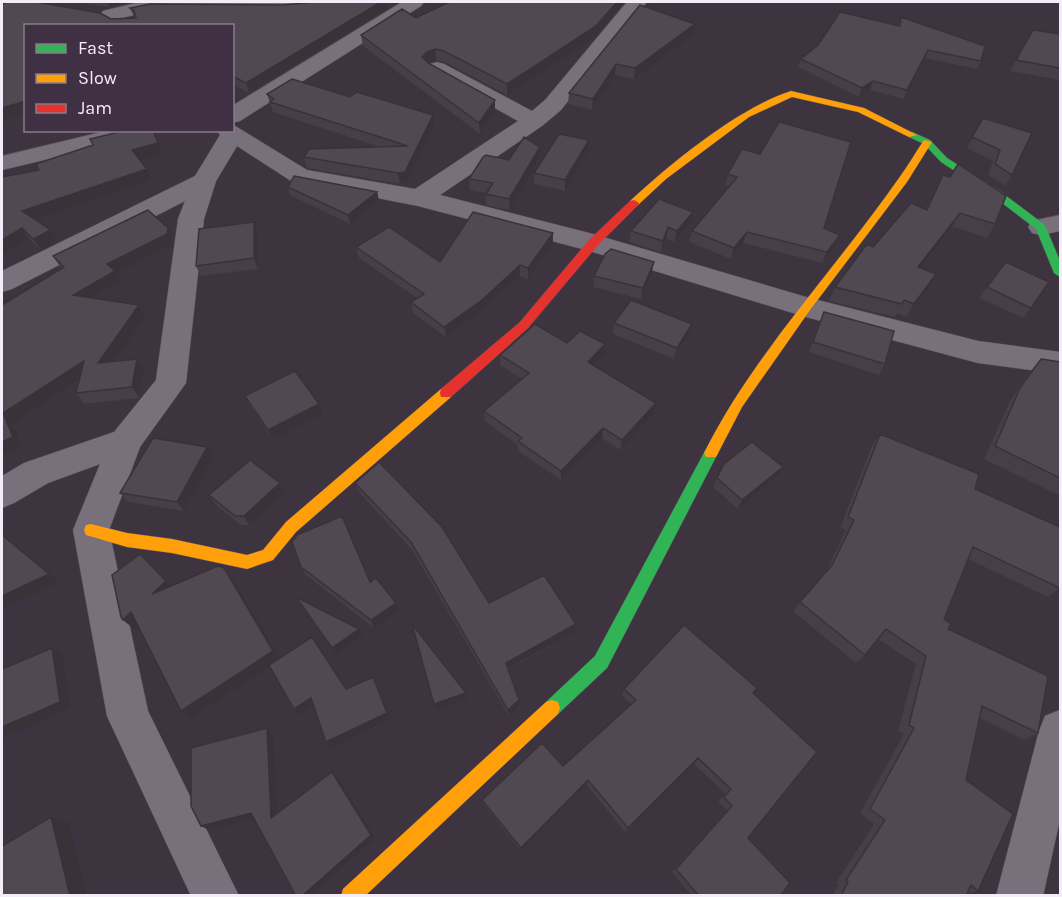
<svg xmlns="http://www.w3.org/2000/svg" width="1062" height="897" viewBox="0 0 1062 897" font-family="Karla,sans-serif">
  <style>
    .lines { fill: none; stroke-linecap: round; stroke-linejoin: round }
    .street-casing { stroke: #5b525c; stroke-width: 1 }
    .fast-casing { stroke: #5b525c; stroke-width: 1 }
    .slow-casing { stroke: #5b525c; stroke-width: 1 }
    .jam-casing { stroke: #5b525c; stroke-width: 1 }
    .street { fill: #78707a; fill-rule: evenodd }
    .fast { fill: #30b455; fill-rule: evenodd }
    .slow { fill: #ff9f0a; fill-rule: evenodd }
    .jam { fill: #e5322d; fill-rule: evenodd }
    .wall { fill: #463f47 }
    .shaded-wall { fill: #393339 }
    .building { fill: #514952; stroke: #393339; stroke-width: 1.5 }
  </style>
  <rect width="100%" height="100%" fill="#3d343f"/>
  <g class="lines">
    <g class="street-casing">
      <path id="street" d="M 140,2 L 342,2 L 339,6 L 332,8 L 285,12 L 169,10 L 146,12 L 110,21 L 103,19 L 100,15 L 103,11 Z
        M 402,2 L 424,2 L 421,6 L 240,121 L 232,123 L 232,106 Z
        M 627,2 L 647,2 L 561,110 L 542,126 L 440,195 L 593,234 L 806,297 L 978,341 L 1060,352 L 1060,374 L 978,363 L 806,317 L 586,250 L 418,206 L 291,181 L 237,146 L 216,181 L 204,219 L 186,383 L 140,447 L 109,530 L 148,711 L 239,896 L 191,896 L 107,716 L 73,530 L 100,464 L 48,483 L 14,503 L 2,508 L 2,476 L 24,463 L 114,432 L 156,380 L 178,219 L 185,201 L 12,289 L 2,292 L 2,271 L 195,176 L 220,135 L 217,130 L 232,130 L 232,124 L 307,170 L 415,189 L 518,121 L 430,72 L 426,68 L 430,64 L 437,62 L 444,64 L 532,111 L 545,100 Z
        M 110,130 L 153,130 L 150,135 L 2,170 L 2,156 Z
        M 1060,215 L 1060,231 L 1041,235 L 1032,233 L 1028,227 L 1032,221 Z
        M 1060,710 L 1060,819 L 1043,896 L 996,896 L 1039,731 L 1045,716 Z"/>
    </g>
    <g class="fast-casing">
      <path id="fast" d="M 912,132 L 930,140 L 947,158 L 1001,192 L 1045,225 L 1060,261 L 1060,277 L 1054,273 L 1036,229 L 993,196 L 941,162 L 924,144 L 909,137 L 907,135 Z
        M 711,447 L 716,449 L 718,453 L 607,668 L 558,714 L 552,716 L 546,714 L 544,708 L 546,702 L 595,656 L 706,449 Z"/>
    </g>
    <g class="slow-casing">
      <path id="slow" d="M 791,91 L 864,108 L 917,135 L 909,137 L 858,112 L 792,97 L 749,117 L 666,179 L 638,205 L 630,205 L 630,201 C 671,163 738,108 791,91 Z
        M 924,140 L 932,142 L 907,182 L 810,310 L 742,407 L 716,457 L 706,457 L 704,453 C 755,352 835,270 899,178 C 908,166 915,153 924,140 Z
        M 446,388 L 452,393 L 451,397 L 296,532 L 273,560 L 247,569 L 172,553 L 127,547 L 86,535 L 84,530 L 86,525 L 91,524 L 127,533 L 172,539 L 247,555 L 263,550 L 286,522 L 441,389 Z
        M 552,700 L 558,702 L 560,708 L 558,714 L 365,896 L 341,896 L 343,889 L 546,702 Z"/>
    </g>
    <g class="jam-casing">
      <path id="jam" d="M 634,200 L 639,203 L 638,205 L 597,246 L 528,328 L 451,397 L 441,397 L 440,393 L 441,389 L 520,322 L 589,240 L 630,201 Z"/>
    </g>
    <use href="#street" class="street"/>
    <use href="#fast" class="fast"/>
    <use href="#slow" class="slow"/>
    <use href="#jam" class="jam"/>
  </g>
  <path class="wall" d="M 76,2 L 132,2 L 110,7 Z
    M 2,4 L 111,19 L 135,18 L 134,17 L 130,8 L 387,9 L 249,93 L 232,84 L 232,26 L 2,119 L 6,125 L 2,127 Z
    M 640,5 L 695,24 L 693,35 L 634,79 L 615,75 L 592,110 L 568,104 L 569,93 Z
    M 901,17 L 981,61 L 977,69 L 925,58 L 904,99 L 870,90 L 859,97 L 798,67 L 801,59 L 898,26 Z
    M 416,18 L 595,37 L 507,95 L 445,62 L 436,60 L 428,62 L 428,63 L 495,111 L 480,134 L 363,46 L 361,35 Z
    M 1033,30 L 1060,34 L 1060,80 L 1010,71 Z
    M 267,94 L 350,97 L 433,115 L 434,125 L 406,183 L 400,184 L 307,168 L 304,157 L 380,147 L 273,112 Z
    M 983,118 L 1012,175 L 1005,186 L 988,175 L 993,161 L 967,148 Z
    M 93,145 L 163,154 L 140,160 L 147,169 L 152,180 L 36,220 L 51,230 L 58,241 L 41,249 L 29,239 L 2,255 L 2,177 L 39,170 Z
    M 540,147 L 539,158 L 510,210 L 486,205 L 486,193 L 470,190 L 469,179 L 509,160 Z
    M 742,149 L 824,228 L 840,235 L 835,246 L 822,263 L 743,243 L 731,259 L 689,242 L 692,231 L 729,186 L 725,185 L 728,174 Z
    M 588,151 L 565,191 L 534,184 L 534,173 Z
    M 943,175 L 995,224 L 987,238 L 952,226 L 920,268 L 928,287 L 906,317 L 897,313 L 895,317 L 829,301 L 835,287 L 873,247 L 926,209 Z
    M 288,187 L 377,192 L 379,201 L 350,224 L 290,195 Z
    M 690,223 L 674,242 L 666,238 L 661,252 L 629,242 L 631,231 Z
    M 258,233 L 258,269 L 201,276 L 196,266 Z
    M 173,239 L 172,245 L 117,273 L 122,282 L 94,298 L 139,305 L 146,316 L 114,361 L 144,369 L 139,398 L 84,404 L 76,393 L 79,380 L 13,423 L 22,446 L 2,456 L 2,305 L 61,268 L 53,256 Z
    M 553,244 L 528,279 L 520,276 L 483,310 L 446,337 L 413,313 L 411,302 L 417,298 L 359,258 L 356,247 L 440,262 Z
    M 652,272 L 641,299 L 593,287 L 594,276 Z
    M 987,287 L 1031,308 L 1023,318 L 979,298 Z
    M 824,312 L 885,364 L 879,375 L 809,352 Z
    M 614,323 L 689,334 L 674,359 L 613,334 Z
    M 567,343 L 605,344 L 604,355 L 594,366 L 656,403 L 654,413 L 620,450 L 602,438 L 561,480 L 518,451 L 518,445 L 485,421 L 484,411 L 522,379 L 500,365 L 500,355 Z
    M 1041,359 L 1060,362 L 1060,496 L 984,459 L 1010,401 L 1030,372 Z
    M 245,396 L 319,404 L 323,414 L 273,440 L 250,406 Z
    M 880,434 L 975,489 L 1060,588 L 1048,597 L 968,559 L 944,619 L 948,629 L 1038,733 L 1024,740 L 980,718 L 966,780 L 978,891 L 967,893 L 966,896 L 832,896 L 839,885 L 836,883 L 874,824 L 860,813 L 904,734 L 898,731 L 916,664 L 878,639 L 865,655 L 856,663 L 793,611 L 826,572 L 846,530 L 840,528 L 872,446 Z
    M 213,457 L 184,511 L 128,502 L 120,493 Z
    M 778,476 L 738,509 L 713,487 L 717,478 Z
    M 280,483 L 285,492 L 249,525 L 241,525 L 215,504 L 209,495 Z
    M 355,483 L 489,603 L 576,624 L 575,632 L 508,669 L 519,700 L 519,707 L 509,716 L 413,551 L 359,492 Z
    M 301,567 L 370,582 L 396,603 L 398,611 L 374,628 L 306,575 Z
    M 624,689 L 753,693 L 748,838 L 780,896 L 692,896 L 672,872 L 727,810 L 718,802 L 726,794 L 694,764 L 625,832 L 587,785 L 521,851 L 484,805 L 482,800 L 563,766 L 631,704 L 622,696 Z"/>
  <path class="shaded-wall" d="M 108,2 L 132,2 L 110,7 Z
    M 381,2 L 386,2 L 387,9 L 249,93 L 246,83 Z
    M 617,2 L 624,2 L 595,37 L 507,95 L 507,84 Z
    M 695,24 L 693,35 L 634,79 L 635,68 Z
    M 435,49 L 436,60 L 428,62 L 424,68 L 422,57 L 427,52 Z
    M 928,50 L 925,58 L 904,99 L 907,90 Z
    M 616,64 L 615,75 L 592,110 L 593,99 Z
    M 873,81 L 870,90 L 859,97 L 862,88 Z
    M 495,100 L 495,111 L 480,134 L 479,123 Z
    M 26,101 L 26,112 L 2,119 L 6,125 L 2,127 L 2,108 Z
    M 433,115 L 434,125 L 406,183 L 400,184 L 398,173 Z
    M 87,130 L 98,130 L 88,133 Z
    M 589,140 L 588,151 L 565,191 L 565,180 Z
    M 158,143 L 163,154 L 138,161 L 132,150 Z
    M 540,147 L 539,158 L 510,210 L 509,199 Z
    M 147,169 L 152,180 L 30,222 L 22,211 Z
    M 377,192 L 379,201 L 350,224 L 348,215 Z
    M 693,212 L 690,223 L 674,242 L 677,231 Z
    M 960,213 L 952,226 L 911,280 L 918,267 Z
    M 254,222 L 258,233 L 258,269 L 254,258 Z
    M 668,227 L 666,238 L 661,252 L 663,241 Z
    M 22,228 L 29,239 L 2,255 L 2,240 Z
    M 168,228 L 173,239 L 172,245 L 117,273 L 122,282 L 80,305 L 73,295 L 107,264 Z
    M 51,230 L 58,241 L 41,249 L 33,239 Z
    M 747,232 L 743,243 L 731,259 L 734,248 Z
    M 553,233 L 553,244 L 528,279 L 528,268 Z
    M 840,235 L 835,246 L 822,263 L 827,252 Z
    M 654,262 L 652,272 L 641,299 L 643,288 Z
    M 520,265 L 520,276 L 483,310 L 446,337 L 444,327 Z
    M 936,274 L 928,287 L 906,317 L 914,304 Z
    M 139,305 L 146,316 L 106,373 L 98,363 Z
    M 692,324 L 689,334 L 674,359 L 677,348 Z
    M 605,344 L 604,355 L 587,373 L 588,362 Z
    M 137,359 L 144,369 L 139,398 L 132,387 Z
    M 84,361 L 92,371 L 13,423 L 22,446 L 2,456 L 3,413 Z
    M 656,403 L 654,413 L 620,450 L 622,440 Z
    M 319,404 L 323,414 L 273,440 L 268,430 Z
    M 603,428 L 602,438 L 561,480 L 561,471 Z
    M 207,447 L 213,457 L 184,511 L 177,502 Z
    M 783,467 L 778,476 L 738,509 L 742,500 Z
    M 280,483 L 285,492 L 249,525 L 244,516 Z
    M 2,534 L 59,582 L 2,609 Z
    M 224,568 L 232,578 L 280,660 L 191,718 L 181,711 Z
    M 166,581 L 176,591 L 152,594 Z
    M 396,603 L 398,611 L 374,628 L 371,620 Z
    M 131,612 L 142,622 L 134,629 L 123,620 Z
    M 576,624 L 575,632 L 506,669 L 506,663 Z
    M 359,629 L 362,636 L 336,655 L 332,648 Z
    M 52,648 L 62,655 L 71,708 L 2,738 L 2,727 Z
    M 373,677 L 376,683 L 390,719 L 331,748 L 326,742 Z
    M 466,693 L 467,699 L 436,710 L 434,704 Z
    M 311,698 L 316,704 L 300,715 L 294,709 Z
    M 519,700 L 519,707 L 509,716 L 508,710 Z
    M 267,728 L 273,734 L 278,821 L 271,818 Z
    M 698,758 L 694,764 L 625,832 L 628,828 Z
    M 332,772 L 337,776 L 375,838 L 310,896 L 302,896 Z
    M 588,780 L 587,785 L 521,851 L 521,848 Z
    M 251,813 L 258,817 L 209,830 L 201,826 Z
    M 51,817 L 69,823 L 87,896 L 70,896 Z"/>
  <path class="building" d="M 7,2 L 36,2 L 100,13 L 111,19 L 136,18 L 134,10 L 130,8 L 150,4 L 284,5 L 314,2 L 381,2 L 246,83 L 232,76 L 232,26 L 26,26 L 26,101 L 2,108 L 2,4 L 5,3 Z
    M 449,2 L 617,2 L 596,26 L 507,84 L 444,51 L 435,49 L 427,52 L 422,57 L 428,63 L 495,100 L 479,123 L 361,35 L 402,9 L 416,18 Z
    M 640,5 L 695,24 L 635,68 L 616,64 L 593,99 L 569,93 Z
    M 840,12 L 900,26 L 901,17 L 985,46 L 981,61 L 928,50 L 907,90 L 873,81 L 862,88 L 801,59 L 818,45 Z
    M 1033,30 L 1060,34 L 1060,68 L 1016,60 Z
    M 292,79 L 350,97 L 357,92 L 433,115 L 405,172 L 398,173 L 304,157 L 309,149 L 408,146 L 270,102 L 274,99 L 267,94 Z
    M 983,118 L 1032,133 L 1012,175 L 995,164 L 1000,150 L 972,137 Z
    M 779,122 L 851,142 L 824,228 L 840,235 L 827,252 L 747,232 L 734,248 L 692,231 L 737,177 L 728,174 L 742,149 L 760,154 Z
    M 127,130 L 153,130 L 158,143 L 132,150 L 147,169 L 22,211 L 51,230 L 33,239 L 22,228 L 2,240 L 2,177 L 39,170 L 36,164 L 93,145 L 90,139 Z
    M 559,134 L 589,140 L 565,180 L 534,173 Z
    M 524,137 L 540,147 L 509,199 L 486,194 L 493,183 L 469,179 L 483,157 L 486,155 L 509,160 Z
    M 958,164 L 1006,196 L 995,224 L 960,213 L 918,267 L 936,274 L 914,304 L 904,300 L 902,304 L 835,287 L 867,244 L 873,247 L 911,203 L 927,210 L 943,175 L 950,177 Z
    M 294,176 L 377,192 L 348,215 L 288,187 Z
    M 659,199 L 693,212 L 677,231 L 668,227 L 663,241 L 631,231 Z
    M 148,210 L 168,228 L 167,234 L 107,264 L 115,271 L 73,295 L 139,305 L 98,363 L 137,359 L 132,387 L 76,393 L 84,361 L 3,413 L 13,437 L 2,442 L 2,305 L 64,267 L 53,256 Z
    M 473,212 L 553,233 L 528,268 L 520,265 L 482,300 L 444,327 L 411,302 L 424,294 L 356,247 L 389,227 L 440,262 Z
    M 254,222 L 254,258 L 196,266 L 199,229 Z
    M 611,249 L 654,262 L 643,288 L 594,276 L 605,254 Z
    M 1006,262 L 1049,282 L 1031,308 L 987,287 Z
    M 631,300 L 692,324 L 677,348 L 614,323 Z
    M 824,312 L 894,331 L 885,364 L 813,342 Z
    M 535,324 L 567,343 L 580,331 L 605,344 L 588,362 L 656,403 L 622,440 L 603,428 L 561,471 L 518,441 L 522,438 L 484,411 L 529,373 L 500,355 Z
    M 1041,359 L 1060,362 L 1060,478 L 995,446 L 1020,388 Z
    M 295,371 L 319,404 L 268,430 L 245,396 Z
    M 880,434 L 979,474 L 975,489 L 1060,527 L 1060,588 L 973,547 L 944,619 L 951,624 L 948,629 L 1048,676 L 1038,733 L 982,706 L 966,780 L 1013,814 L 978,891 L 971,885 L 966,896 L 841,896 L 848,882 L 846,880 L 885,820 L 870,809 L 914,728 L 909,725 L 926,656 L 886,629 L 865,655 L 800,602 L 832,565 L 854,520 L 848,517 Z
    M 153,438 L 207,447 L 177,502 L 120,493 Z
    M 752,442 L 783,467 L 742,500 L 717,478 L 724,464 Z
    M 250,460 L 280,483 L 244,516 L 235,516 L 209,495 Z
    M 379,462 L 442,527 L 489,603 L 544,575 L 576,624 L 506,663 L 519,700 L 508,710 L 411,542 L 355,483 Z
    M 342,516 L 370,582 L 376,578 L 396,603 L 371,620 L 301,567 L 292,542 L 297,535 Z
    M 2,535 L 49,574 L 2,596 Z
    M 140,554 L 166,581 L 152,594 L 218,566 L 224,568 L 273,651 L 181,711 L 131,612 L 123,620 L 121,617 L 112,575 Z
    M 296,597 L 359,629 L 332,648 Z
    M 412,624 L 466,693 L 434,704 Z
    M 684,625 L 757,688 L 753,693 L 817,752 L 748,838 L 790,883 L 780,896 L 699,896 L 676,869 L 732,806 L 724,797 L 731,789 L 698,758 L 628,828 L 588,780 L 521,848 L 482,800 L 542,743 L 563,766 L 636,700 L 624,689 Z
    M 312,637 L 346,689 L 373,677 L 387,713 L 326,742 L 311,698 L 294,709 L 269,665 Z
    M 52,648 L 60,702 L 2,727 L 2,669 Z
    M 267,728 L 271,818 L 332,772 L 371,835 L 302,896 L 296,896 L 251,813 L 201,826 L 191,806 L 191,748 Z
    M 51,817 L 70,896 L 2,896 L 2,846 Z"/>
  <rect width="1062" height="897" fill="none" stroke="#f6ebf8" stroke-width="6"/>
  <rect x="24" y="24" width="210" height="108" fill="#403043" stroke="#897b8b" stroke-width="1.5"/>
  <rect x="36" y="44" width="30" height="9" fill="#30b455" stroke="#897b8b" stroke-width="1.5"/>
  <text x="78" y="54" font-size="18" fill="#f6ebf8">Fast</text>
  <rect x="36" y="74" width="30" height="9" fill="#ff9f0a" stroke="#897b8b" stroke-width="1.5"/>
  <text x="78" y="84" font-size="18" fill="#f6ebf8">Slow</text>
  <rect x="36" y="104" width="30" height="9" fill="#e5322d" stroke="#897b8b" stroke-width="1.5"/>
  <text x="78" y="114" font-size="18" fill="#f6ebf8">Jam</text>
</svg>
